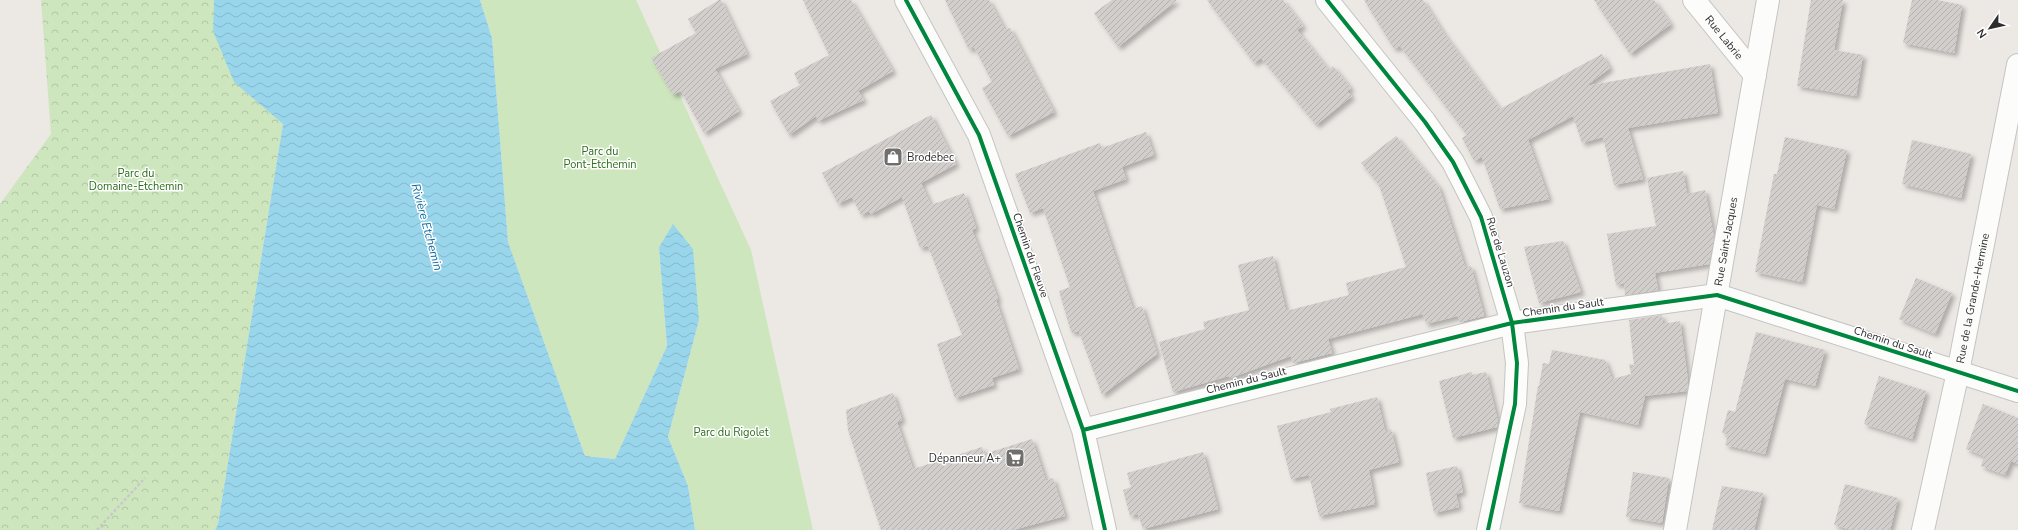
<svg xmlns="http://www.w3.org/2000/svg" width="2018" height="530" viewBox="0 0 2018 530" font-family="'Nunito Sans',sans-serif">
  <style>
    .green { fill: #cee6be }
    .forest { fill: url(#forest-crowns) }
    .water { fill: url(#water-waves) }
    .building { fill: url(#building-hatch); filter: url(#shadow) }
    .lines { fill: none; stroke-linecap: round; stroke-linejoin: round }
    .street-casing { stroke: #c5c4c5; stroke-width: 24 }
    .secondary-casing { stroke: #c5c4c5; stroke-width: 24 }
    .path { stroke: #c9c9c8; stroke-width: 2.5; stroke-dasharray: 3 2; stroke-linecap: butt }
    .street { stroke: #fcfcfb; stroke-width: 22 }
    .secondary { stroke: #fcfcfb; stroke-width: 22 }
    .cycleway-casing { stroke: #fff; stroke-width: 6 }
    .cycleway { stroke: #00873e; stroke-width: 4 }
    .labels { text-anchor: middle; stroke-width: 3; stroke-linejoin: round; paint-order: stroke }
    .street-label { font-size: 11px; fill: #2e2e2e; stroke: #fff }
    .park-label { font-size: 11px; fill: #2c6e1b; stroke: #fff }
    .poi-label { font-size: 11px; fill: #2e2e2e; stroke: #fff; text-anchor: start }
    .water-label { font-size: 12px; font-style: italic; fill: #0d6fa3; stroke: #fff }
  </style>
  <defs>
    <pattern id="forest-crowns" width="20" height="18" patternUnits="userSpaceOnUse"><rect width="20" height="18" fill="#cee6be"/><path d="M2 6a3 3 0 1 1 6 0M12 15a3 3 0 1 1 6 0" fill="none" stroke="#b1c6a4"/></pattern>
    <pattern id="water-waves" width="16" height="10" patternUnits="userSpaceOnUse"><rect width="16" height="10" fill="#99d6ec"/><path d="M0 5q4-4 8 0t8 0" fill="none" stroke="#84b8cb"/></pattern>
    <pattern id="building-hatch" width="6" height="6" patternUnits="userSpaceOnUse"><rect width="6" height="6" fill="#d1cecb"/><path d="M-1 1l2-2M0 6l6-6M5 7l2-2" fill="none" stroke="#b4b1af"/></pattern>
    <filter id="shadow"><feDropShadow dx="3.5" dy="3.5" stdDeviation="2" flood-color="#0004"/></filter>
  </defs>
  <rect width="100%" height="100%" fill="#ece8e4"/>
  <path class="green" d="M 480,0 L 636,0 L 751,250 L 813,530 L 695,530 L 688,486 L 668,437 L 699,320 L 673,224 L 659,247 L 667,346 L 615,459 L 585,456 L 508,242 L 492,38 Z"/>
  <path class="forest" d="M 41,0 L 237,0 L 283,124 L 218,524 L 215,530 L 0,530 L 0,204 L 51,134 Z"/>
  <path class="water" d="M 214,0 L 480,0 L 492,38 L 508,242 L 585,456 L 615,459 L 667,346 L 659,247 L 673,224 L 693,249 L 699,320 L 668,437 L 688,486 L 695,530 L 215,530 L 218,524 L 283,124 L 234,82 L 213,31 Z"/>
  <path class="building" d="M 719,0 L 721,0 L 747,54 L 715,69 L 739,111 L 704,133 L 681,91 L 673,95 L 651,58 L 696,33 L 688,19 Z
    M 803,0 L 851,0 L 893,71 L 858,91 L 864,100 L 818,121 L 816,116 L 789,135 L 770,101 L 800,85 L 794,73 L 829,55 Z
    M 945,0 L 989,0 L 1005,30 L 1010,28 L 1054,112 L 1008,136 L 982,88 L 992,82 L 974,47 L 969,50 Z
    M 1112,0 L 1177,0 L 1118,47 L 1094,13 Z
    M 1207,0 L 1283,0 L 1303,26 L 1297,30 L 1329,70 L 1333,66 L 1351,88 L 1347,91 L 1352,96 L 1316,125 L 1261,58 L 1254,63 Z
    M 1364,0 L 1423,0 L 1445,35 L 1500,109 L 1602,54 L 1610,68 L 1586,86 L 1710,64 L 1718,113 L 1628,128 L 1643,179 L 1614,185 L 1603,137 L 1582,143 L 1573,116 L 1528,140 L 1549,199 L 1500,209 L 1482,157 L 1474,161 L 1462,138 L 1467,135 L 1400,46 L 1394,49 Z
    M 1594,0 L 1654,0 L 1671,24 L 1630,54 Z
    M 1811,0 L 1843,0 L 1834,50 L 1863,55 L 1856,96 L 1797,86 Z
    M 1912,0 L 1937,0 L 1962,5 L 1954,53 L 1903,43 Z
    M 931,115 L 956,164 L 921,183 L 931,205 L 964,193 L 976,228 L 972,230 L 998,299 L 996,300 L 1019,369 L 992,378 L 994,385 L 955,398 L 937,344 L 962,335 L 928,246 L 920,248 L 902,197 L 871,214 L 869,211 L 861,215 L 852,197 L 838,204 L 822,173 Z
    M 1146,132 L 1154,155 L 1122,167 L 1126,179 L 1093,191 L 1133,309 L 1142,306 L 1157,354 L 1102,395 L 1079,332 L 1071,332 L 1059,291 L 1070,287 L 1043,208 L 1030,213 L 1015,174 L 1100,143 L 1102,148 Z
    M 1396,136 L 1439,187 L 1465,267 L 1471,266 L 1484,316 L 1460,322 L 1458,316 L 1426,324 L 1423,314 L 1328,339 L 1332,353 L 1293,363 L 1291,356 L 1230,378 L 1229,376 L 1173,392 L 1159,342 L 1205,329 L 1203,322 L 1249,310 L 1238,265 L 1273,256 L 1286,311 L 1349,295 L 1346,283 L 1406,267 L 1379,185 L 1361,163 Z
    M 1785,137 L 1847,150 L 1834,209 L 1817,205 L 1802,282 L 1755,272 L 1774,174 L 1777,174 Z
    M 1912,140 L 1971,154 L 1961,198 L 1902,184 Z
    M 1683,171 L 1687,194 L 1705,190 L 1714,238 L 1709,264 L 1655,273 L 1658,290 L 1625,295 L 1624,283 L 1616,285 L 1607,234 L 1656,226 L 1647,178 Z
    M 1563,241 L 1581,292 L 1539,303 L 1524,247 Z
    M 1916,278 L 1952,293 L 1935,334 L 1899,319 Z
    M 1662,315 L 1663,324 L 1680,321 L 1688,381 L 1687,391 L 1645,396 L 1638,425 L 1580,412 L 1559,511 L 1519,503 L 1538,386 L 1539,386 L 1543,363 L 1549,364 L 1552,350 L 1605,360 L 1612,379 L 1631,374 L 1629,364 L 1634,365 L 1629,320 Z
    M 1756,332 L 1825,350 L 1815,386 L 1785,379 L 1765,454 L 1725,445 L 1728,435 L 1722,433 L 1728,410 L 1735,412 Z
    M 1472,372 L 1472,375 L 1486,372 L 1498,422 L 1497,427 L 1453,438 L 1439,381 Z
    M 1879,376 L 1926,391 L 1912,439 L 1864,424 Z
    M 893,393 L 902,420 L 897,422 L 913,469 L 982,447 L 984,454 L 1032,439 L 1046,481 L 1053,478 L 1065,516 L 1013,530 L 881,530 L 848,430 L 846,410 Z
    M 1377,397 L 1385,431 L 1391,429 L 1399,462 L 1369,470 L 1375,504 L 1319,516 L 1309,475 L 1291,479 L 1277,426 L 1331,412 L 1330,409 Z
    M 1983,404 L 2018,418 L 2018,464 L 2011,461 L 2005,475 L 1981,466 L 1984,456 L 1966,449 Z
    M 1203,452 L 1218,509 L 1143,529 L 1138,514 L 1130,516 L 1123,490 L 1131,487 L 1127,473 Z
    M 1457,466 L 1463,492 L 1456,494 L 1459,507 L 1434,513 L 1426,473 Z
    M 1633,472 L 1669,478 L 1662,523 L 1626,517 Z
    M 1845,484 L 1898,498 L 1890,530 L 1852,530 L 1834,525 Z
    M 1722,486 L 1763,493 L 1754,530 L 1712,530 Z"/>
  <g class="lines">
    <g class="street-casing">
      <g id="street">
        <path d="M 1327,0 L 1425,122 L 1453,162 L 1481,217 L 1512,323 L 1517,363 L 1515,404 L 1488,530"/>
        <path id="s1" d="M 1694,0 L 1755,75"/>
        <path id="s2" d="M 1675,530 L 1768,0"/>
        <path id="s3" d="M 1923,530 L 1958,372 L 2018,65"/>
      </g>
    </g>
    <g class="secondary-casing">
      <path id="secondary" d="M 906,0 L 979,135 L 1083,430 L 1105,530
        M 1083,430 L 1512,323 L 1717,295 L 2018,391"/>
    </g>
    <path class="path" d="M 97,530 L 145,478"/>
    <use href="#street" class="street"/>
    <use href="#secondary" class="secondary"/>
    <g class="cycleway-casing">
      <path id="cycleway" d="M 906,0 L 979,135 L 1083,430 L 1105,530
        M 1327,0 L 1425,122 L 1453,162 L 1481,217 L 1512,323 L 1517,363 L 1515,404 L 1488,530
        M 1083,430 L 1512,323 L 1717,295 L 2018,391"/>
    </g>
    <use href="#cycleway" class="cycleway"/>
  </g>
  <defs>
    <g id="shop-square" transform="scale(1)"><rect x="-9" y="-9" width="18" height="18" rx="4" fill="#706f6e" stroke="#fff"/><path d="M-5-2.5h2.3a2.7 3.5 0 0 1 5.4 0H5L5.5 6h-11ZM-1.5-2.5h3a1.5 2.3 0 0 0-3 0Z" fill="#fff"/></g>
    <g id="supermarket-square" transform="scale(1)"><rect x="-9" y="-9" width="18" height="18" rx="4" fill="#706f6e" stroke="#fff"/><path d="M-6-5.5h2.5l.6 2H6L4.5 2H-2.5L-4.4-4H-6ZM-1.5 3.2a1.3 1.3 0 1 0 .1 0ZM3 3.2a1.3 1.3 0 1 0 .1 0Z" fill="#fff"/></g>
  </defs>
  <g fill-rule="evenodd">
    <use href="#shop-square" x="893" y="157"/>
    <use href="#supermarket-square" x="1015" y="458"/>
  </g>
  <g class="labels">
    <g class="street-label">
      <text dy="4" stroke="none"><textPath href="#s1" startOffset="48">Rue Labrie</textPath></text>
      <text dy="4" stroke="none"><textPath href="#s2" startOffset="293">Rue Saint-Jacques</textPath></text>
      <text transform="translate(1501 252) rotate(73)" y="4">Rue de Lauzon</text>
      <text transform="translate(1031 255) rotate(71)" y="4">Chemin du Fleuve</text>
      <text dy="4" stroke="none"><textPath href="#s3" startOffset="237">Rue de la Grande-Hermine</textPath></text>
      <text transform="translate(1563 307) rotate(-8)" y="4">Chemin du Sault</text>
      <text transform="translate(1893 342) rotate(18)" y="4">Chemin du Sault</text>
      <text transform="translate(1246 380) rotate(-14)" y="4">Chemin du Sault</text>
    </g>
    <g class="park-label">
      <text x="600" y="155">Parc du<tspan x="600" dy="13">Pont-Etchemin</tspan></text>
      <text x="136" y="177">Parc du<tspan x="136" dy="13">Domaine-Etchemin</tspan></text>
      <text x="731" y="436">Parc du Rigolet</text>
    </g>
    <g class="poi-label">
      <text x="907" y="161">Brodebec</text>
      <text x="1001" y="462" text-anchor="end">Dépanneur A+</text>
    </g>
    <g class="water-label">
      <text transform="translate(427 227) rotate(75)" y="4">Rivière Etchemin</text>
    </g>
  </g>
  <g transform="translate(1990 28) rotate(236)" stroke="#ffffff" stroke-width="3" paint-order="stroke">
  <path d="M0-3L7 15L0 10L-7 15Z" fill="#2e2e2e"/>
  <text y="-6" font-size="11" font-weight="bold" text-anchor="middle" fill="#2e2e2e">N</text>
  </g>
</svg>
